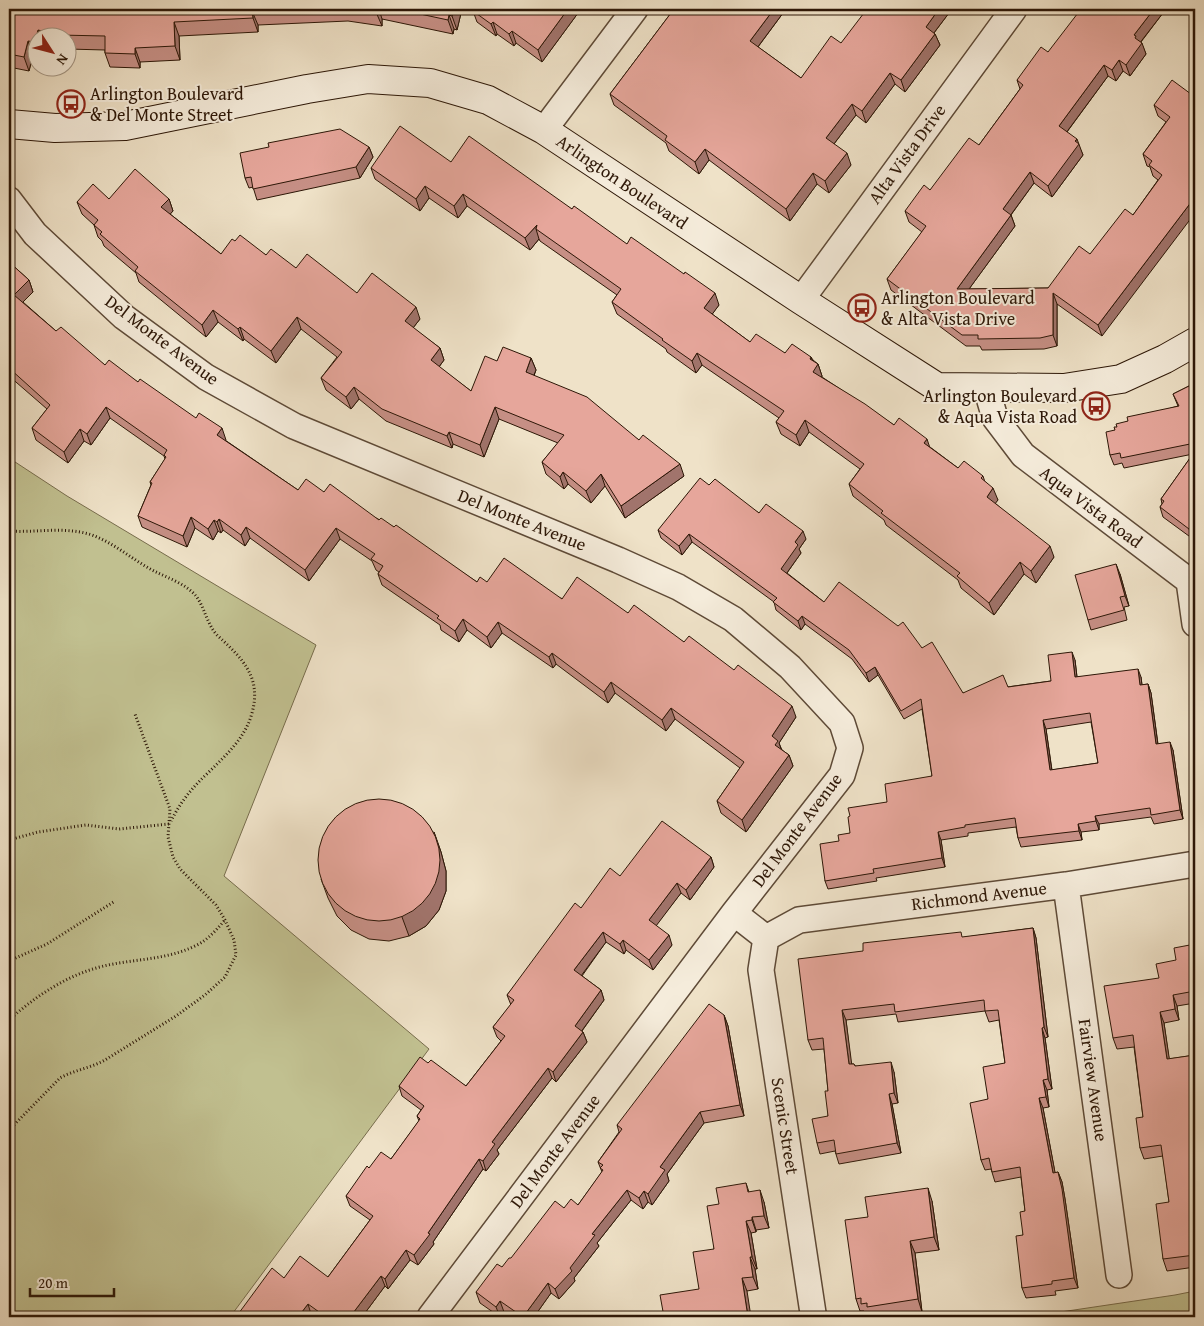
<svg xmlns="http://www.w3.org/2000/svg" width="1204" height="1326" viewBox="0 0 1204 1326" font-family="'Gentium Book Plus',serif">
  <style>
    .green { fill: #c1c090; stroke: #776c4c }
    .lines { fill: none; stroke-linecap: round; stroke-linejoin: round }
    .minor-casing { stroke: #5e4a37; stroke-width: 28 }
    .secondary-casing { stroke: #2d1707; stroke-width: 30 }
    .path { stroke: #2d1707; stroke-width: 3; stroke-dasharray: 1 2.5; stroke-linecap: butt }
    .minor { stroke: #f5ecdb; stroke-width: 25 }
    .secondary { stroke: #f5ecdb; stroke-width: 28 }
    .wall { fill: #c68f85; stroke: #2d1707; fill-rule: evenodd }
    .shaded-wall { fill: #a1746c; stroke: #2d1707 }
    .building { fill: #e6a69b; stroke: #2d1707; fill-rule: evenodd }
    .labels { text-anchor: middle; stroke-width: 4; stroke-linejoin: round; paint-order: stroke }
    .poi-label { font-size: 18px; fill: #2d1707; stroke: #f5ecdb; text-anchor: start }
    .street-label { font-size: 18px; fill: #2d1707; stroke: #f5ecdb }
  </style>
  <rect width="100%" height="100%" fill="#efe2c8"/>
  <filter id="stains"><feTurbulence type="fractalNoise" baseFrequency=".004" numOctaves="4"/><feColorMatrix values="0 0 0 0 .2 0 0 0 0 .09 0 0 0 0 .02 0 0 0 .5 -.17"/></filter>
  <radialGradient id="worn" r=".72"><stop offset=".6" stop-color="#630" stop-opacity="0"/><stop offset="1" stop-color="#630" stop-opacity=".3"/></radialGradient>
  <path class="green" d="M 9,458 L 67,496 L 316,645 L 224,876 L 429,1049 L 230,1317 L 9,1317 Z
    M 1195,1291 L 1195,1317 L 1027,1317 L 1175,1295 Z"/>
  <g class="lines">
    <g class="minor-casing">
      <path id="minor" d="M 544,130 L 635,9
        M 9,200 L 35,234 L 124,317 L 206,377 L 294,426 L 618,560 L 678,587 L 733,619 L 790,667 L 842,723 L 850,748 L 842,775 L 734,913 L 430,1317
        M 801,300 L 1014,9
        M 986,387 L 995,418 L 1023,455 L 1189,581 L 1195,624
        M 1066,885 L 1119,1275
        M 734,913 L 766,938
        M 766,938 L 799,920 L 1066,885 L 1195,864
        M 766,938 L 761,970 L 813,1313"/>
    </g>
    <g class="secondary-casing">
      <path id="secondary" d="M 9,124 L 55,128 L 125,126 L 307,89 L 368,79 L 430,83 L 488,100 L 544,130 L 801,300 L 937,387 L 1064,388 L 1121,379 L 1165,359 L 1195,342"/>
    </g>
    <path class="path" d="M 9,531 C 36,533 65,526 92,535 C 114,543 133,560 154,571 C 168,578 186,584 196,596 C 205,608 207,625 218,636 C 242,658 262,677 252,713 C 244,744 214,765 194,787 C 185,797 177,809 171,821
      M 9,840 L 38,832 L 86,825 L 119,829 L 169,824
      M 9,961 L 47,944 L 115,901
      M 9,1020 C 32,999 63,978 93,969 C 127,958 164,962 197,945 C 209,939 217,929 225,920
      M 9,1130 L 60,1078 C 74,1070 91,1068 105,1060 L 176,1016 L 205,995 L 225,977 L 236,955 L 234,940 L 225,920 L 216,905 L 180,869 L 173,857 L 168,837 L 170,809 L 135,714
      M 1171,1317 L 1195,1312"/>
    <use href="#minor" class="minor"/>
    <use href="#secondary" class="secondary"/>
  </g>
  <path class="wall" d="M 9,9 L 462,9 L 457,30 L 454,29 L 453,34 L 382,19 L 382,26 L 348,21 L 258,25 L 258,32 L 179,36 L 180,60 L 140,62 L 140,68 L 110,67 L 105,53 L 105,50 L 68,49 L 68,38 L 38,38 L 38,56 L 33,55 L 29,71 L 9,67 Z
    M 475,9 L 581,9 L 542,62 L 516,43 L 514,46 L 497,34 L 496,36 L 477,22 L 473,11 Z
    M 674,9 L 786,9 L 758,47 L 801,78 L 841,43 L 952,9 L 934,33 L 935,34 L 940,45 L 905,92 L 895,84 L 866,123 L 856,115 L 834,144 L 851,165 L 829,193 L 817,184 L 790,221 L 709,160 L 699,174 L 669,151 L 666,143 L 614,105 L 610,94 Z
    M 1166,9 L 1141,42 L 1146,54 L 1130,76 L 1123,71 L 1116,81 L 1108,76 L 1067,132 L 1078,144 L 1083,155 L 1052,197 L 1034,183 L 1011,215 L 1015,226 L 969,289 L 1048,288 L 1090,254 L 1133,215 L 1158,180 L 1153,176 L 1150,167 L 1147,166 L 1143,154 L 1166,122 L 1158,116 L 1154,105 L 1195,97 L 1102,336 L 1057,304 L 1057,346 L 1044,349 L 982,350 L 980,346 L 966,346 L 891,290 L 887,279 L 922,232 L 909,222 L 905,211 L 930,190 L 979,145 L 1020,89 L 1017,80 L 1048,52 Z
    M 369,147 L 373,157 L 360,178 L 257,200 L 253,187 L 249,188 L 245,178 Z
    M 451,162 L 572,209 L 719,305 L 712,314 L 750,342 L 785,353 L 811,357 L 813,360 L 818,364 L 822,376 L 822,377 L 894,425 L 930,447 L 958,468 L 983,476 L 985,482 L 998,500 L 995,503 L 1054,557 L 1036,583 L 1024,574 L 994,615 L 961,588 L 958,580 L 886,525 L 884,520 L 853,496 L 849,484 L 860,469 L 809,432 L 800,446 L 781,434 L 776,422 L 779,418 L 702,365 L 696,373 L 667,352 L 666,349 L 617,314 L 612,302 L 617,295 L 540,241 L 539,239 L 530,250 L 467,206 L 458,218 L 429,198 L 420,211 L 375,179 L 371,168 Z
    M 109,199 L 169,199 L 173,211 L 170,214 L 221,254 L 235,241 L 296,268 L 420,319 L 413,328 L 440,348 L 444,360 L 439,367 L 471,391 L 497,361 L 531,358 L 536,370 L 534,376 L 639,440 L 684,476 L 625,518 L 605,486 L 591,503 L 568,484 L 564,489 L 546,474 L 542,462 L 558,443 L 499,419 L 484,457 L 453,444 L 452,448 L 386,421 L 359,399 L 351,409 L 326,390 L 321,378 L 337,357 L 301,329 L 276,363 L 244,339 L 243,341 L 218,322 L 206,337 L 139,282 L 136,273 L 104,246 L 102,241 L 98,237 L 94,225 L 82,214 L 77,202 Z
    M 9,262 L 29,280 L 33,292 L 23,302 L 56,331 L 105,365 L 138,382 L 226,440 L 225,440 L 298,490 L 324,492 L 394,527 L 477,582 L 487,582 L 628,613 L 684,642 L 796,717 L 779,743 L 782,750 L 789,755 L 793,766 L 746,832 L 721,813 L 717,801 L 740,768 L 675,719 L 666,731 L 615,693 L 608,703 L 556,664 L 553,668 L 502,633 L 491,648 L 467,630 L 459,642 L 441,630 L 440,625 L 382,585 L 378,574 L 379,572 L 376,570 L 372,561 L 340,539 L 309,581 L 250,538 L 245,546 L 223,530 L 221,533 L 218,531 L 213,540 L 195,528 L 187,547 L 142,527 L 138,516 L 151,485 L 150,482 L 165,459 L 164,456 L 110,418 L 91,445 L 84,441 L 68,463 L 36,440 L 32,428 L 47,409 L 9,376 Z
    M 1195,383 L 1195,536 L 1193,539 L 1163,517 L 1160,507 L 1162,504 L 1161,499 L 1193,454 L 1124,468 L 1122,463 L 1114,465 L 1110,455 L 1115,430 L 1117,427 L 1128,421 L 1178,406 L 1173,394 Z
    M 709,485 L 806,539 L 799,549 L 801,553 L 787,573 L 824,602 L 922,648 L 963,693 L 1051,681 L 1075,660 L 1077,677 L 1141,677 L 1142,685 L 1148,684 L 1151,693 L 1158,744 L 1173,750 L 1183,819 L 1154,824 L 1151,817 L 1099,824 L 1099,830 L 1081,832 L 1082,840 L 1021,847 L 1018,838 L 1016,827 L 968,833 L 968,836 L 941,840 L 945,867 L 876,878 L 877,881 L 828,889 L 825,881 L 839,841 L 850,833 L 887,802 L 932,776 L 922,709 L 904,719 L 878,675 L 869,682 L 852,659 L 805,624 L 801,630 L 776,610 L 774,602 L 692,542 L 682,555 L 661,538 L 658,530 ZM 1091,722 L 1098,763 L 1052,770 L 1046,729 Z
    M 1120,574 L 1129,606 L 1124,607 L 1127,620 L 1091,630 L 1088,620 Z
    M 434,832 L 441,852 L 446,871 L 446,891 L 439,910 L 426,926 L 409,936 L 389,941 L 369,939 L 351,930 L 337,916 L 328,898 L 321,879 Z
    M 711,857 L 714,867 L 690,900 L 681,893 L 656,925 L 672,945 L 653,970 L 626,950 L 624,954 L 606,942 L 582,976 L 601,990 L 604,1000 L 582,1031 L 583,1032 L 587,1042 L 556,1082 L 552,1078 L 497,1150 L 499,1154 L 486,1171 L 483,1169 L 433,1242 L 434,1244 L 418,1265 L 410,1260 L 388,1289 L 385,1286 L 362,1317 L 316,1317 L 311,1314 L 284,1278 L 328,1277 L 370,1220 L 350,1206 L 346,1196 L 369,1168 L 391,1159 L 419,1121 L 417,1116 L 421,1110 L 402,1096 L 399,1086 L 428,1063 L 466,1086 L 501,1041 L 497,1037 L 493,1027 L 511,1005 L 507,995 L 581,908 L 620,876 Z
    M 1033,928 L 1036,938 L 1048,1037 L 1045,1038 L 1052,1089 L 1047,1090 L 1049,1107 L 1043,1108 L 1055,1173 L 1058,1172 L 1062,1182 L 1065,1199 L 1078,1288 L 1055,1291 L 1056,1295 L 1026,1298 L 1022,1288 L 1023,1235 L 1025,1211 L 1021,1177 L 995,1182 L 991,1169 L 985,1170 L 981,1160 L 988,1099 L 1005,1063 L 999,1020 L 989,1022 L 985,1011 L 898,1022 L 896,1014 L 846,1020 L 851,1064 L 854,1064 L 855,1066 L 894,1072 L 898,1103 L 892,1104 L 901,1153 L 839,1164 L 835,1151 L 820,1154 L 817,1143 L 828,1116 L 828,1091 L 824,1049 L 812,1050 L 808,1040 L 863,951 Z
    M 1195,944 L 1195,1003 L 1177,1006 L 1179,1020 L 1164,1023 L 1169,1059 L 1195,1055 L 1195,1267 L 1167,1271 L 1163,1259 L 1169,1202 L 1163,1156 L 1144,1159 L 1140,1148 L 1143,1117 L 1134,1047 L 1117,1049 L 1113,1038 L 1176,960 Z
    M 724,1015 L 728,1026 L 744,1116 L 704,1123 L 667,1174 L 669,1181 L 652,1205 L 648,1202 L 643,1209 L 631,1200 L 597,1243 L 599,1246 L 574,1278 L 575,1281 L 559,1299 L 551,1293 L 534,1317 L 512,1317 L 504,1312 L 500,1317 L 480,1303 L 476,1292 L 564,1208 L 578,1205 L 602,1172 L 598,1162 L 619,1132 L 617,1125 Z
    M 746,1183 L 749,1192 L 764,1202 L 769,1228 L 756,1230 L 756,1232 L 751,1233 L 757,1269 L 755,1269 L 758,1289 L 747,1291 L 714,1249 L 719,1204 Z
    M 932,1201 L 939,1250 L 915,1253 L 922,1312 L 888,1317 L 871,1317 L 871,1316 L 866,1317 L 864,1311 L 860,1311 L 856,1299 L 868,1217 Z"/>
  <path class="shaded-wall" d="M 377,9 L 379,9 L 382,19 L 382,26 L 376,12 Z
    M 453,9 L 462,9 L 457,30 L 452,16 Z
    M 568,9 L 581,9 L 542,62 L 538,50 Z
    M 774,9 L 786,9 L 754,52 L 750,41 Z
    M 939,9 L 952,9 L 930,38 L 926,27 Z
    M 1154,9 L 1166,9 L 1139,44 L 1142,43 L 1146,54 L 1130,76 L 1126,65 L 1134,35 Z
    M 252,11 L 258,25 L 258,32 L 253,18 Z
    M 449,15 L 454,29 L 453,34 L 448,20 Z
    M 174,22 L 179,36 L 180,60 L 175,46 Z
    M 493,22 L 497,34 L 496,36 L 491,24 Z
    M 38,30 L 41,38 L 38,38 L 38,48 L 35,42 Z
    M 512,31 L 516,43 L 514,46 L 509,34 Z
    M 935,34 L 940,45 L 905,92 L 901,80 Z
    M 28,41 L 33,55 L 29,71 L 24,57 Z
    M 135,48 L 140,62 L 140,68 L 135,54 Z
    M 1119,60 L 1123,71 L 1116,81 L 1112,70 Z
    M 1104,65 L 1108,76 L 1063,137 L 1059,126 Z
    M 890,73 L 895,84 L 866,123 L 862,111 Z
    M 852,104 L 856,115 L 830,149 L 826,138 Z
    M 1077,139 L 1083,155 L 1052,197 L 1048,186 Z
    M 369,147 L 373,157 L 360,178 L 356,167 Z
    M 705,149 L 709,160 L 699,174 L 695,162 Z
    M 847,153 L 851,165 L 829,193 L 825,181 Z
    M 1030,172 L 1034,183 L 1007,220 L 1003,209 Z
    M 813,173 L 817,184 L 790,221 L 786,209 Z
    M 425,186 L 429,198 L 420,211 L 416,199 Z
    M 463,194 L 467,206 L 458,218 L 454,206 Z
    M 1195,197 L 1195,213 L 1102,336 L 1098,325 Z
    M 169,199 L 173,211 L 166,219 L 161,207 Z
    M 1011,215 L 1015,226 L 961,300 L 957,289 Z
    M 537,225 L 536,229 L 539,239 L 530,250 L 525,238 Z
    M 29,280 L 33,292 L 19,306 L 14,295 Z
    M 715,293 L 719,305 L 708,320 L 704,308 Z
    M 1053,293 L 1057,304 L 1057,346 L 1053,335 Z
    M 416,307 L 420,319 L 409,333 L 405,321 Z
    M 213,310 L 218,322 L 206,337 L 202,325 Z
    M 297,317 L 301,329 L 276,363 L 271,351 Z
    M 240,327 L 244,339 L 243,341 L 238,329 Z
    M 440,348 L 444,360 L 435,372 L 431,360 Z
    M 697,353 L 702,365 L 696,373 L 692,361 Z
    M 811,357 L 815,368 L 818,364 L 822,376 L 817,383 L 813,372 L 810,359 Z
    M 531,358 L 536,370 L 530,384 L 526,372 Z
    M 354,387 L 359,399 L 351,409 L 346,397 Z
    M 106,407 L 110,418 L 91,445 L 87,434 Z
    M 495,407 L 499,419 L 484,457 L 480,445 Z
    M 805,420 L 809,432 L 800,446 L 796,435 Z
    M 222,428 L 226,440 L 221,446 L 217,435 Z
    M 80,429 L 84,441 L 68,463 L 64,452 Z
    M 449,432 L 453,444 L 452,448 L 447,436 Z
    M 927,439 L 931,451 L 924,443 Z
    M 680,464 L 684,476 L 625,518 L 621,506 Z
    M 563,472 L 568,484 L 564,489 L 560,477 Z
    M 601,474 L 605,486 L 591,503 L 586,491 Z
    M 993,488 L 998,500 L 991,509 L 987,497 Z
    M 191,517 L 195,528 L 187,547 L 183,536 Z
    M 219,519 L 223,530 L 221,533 L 217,522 Z
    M 214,520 L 218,531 L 213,540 L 208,529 Z
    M 1195,522 L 1195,536 L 1193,539 L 1189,529 Z
    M 246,527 L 250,538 L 245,546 L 241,535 Z
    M 336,528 L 340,539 L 309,581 L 305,570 Z
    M 803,531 L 806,539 L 799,549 L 801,553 L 784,577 L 781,569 L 795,542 Z
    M 689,534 L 692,542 L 682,555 L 679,546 Z
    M 1050,546 L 1054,557 L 1036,583 L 1031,571 Z
    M 1020,562 L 1024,574 L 994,615 L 989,603 Z
    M 1116,564 L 1120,574 L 1129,606 L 1125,596 Z
    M 802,616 L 805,624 L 801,630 L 798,621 Z
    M 463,619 L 467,630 L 459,642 L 455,631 Z
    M 498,622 L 502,633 L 491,648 L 487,637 Z
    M 1072,652 L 1075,660 L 1078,686 L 1075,677 Z
    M 552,653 L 556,664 L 553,668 L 549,657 Z
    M 875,667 L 878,675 L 869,682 L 866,673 Z
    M 1138,669 L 1141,677 L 1143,694 L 1140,685 Z
    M 611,682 L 615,693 L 608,703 L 604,692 Z
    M 1148,684 L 1151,693 L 1159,753 L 1156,744 Z
    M 792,706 L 796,717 L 779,743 L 782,752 L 779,756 L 772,736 Z
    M 671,708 L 675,719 L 666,731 L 662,720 Z
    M 1043,720 L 1046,729 L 1053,779 L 1050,770 Z
    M 1170,742 L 1173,750 L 1183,819 L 1180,810 Z
    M 789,755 L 793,766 L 746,832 L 742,820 Z
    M 1095,816 L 1099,824 L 1099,830 L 1096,821 Z
    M 1078,824 L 1081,832 L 1082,840 L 1079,831 Z
    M 434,832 L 441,852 L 446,871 L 446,891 L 439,910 L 426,926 L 409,936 L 402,917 Z
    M 938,832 L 941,840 L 945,867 L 942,858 Z
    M 711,857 L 714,867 L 690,900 L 686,890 Z
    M 677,883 L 681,893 L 653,930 L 649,920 Z
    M 1033,928 L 1036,938 L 1048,1037 L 1044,1027 Z
    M 603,932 L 606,942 L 578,980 L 574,970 Z
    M 669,935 L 672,945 L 653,970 L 649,960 Z
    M 623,940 L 626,950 L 624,954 L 620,944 Z
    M 601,990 L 604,1000 L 578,1036 L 575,1026 Z
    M 1173,995 L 1177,1006 L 1179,1020 L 1175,1009 Z
    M 842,1010 L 846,1020 L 853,1074 L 849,1064 Z
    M 1160,1012 L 1164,1023 L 1171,1070 L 1167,1059 Z
    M 724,1015 L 728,1026 L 744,1116 L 740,1105 Z
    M 1042,1028 L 1045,1038 L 1052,1089 L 1048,1079 Z
    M 583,1032 L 587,1042 L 556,1082 L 553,1072 Z
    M 891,1062 L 894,1072 L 898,1103 L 894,1093 Z
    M 548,1068 L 552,1078 L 497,1150 L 499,1154 L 486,1171 L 483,1161 L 492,1142 Z
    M 1043,1080 L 1047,1090 L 1049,1107 L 1046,1097 Z
    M 889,1094 L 892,1104 L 901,1153 L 897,1143 Z
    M 1039,1098 L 1043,1108 L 1057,1183 L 1053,1173 Z
    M 700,1112 L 704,1123 L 667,1174 L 669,1181 L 652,1205 L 648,1194 L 660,1167 Z
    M 479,1159 L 483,1169 L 433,1242 L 434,1244 L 418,1265 L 414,1255 L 428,1233 Z
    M 1058,1172 L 1062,1182 L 1065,1199 L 1078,1288 L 1074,1278 Z
    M 928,1188 L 932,1201 L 939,1250 L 934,1237 Z
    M 627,1190 L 631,1200 L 597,1243 L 599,1246 L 574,1278 L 575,1281 L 559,1299 L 555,1289 L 592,1234 Z
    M 760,1190 L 764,1202 L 769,1228 L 764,1216 Z
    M 644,1191 L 648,1202 L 643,1209 L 639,1198 Z
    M 752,1217 L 756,1230 L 756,1232 L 752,1220 Z
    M 746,1221 L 751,1233 L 757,1269 L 752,1257 Z
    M 910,1241 L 915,1253 L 922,1312 L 918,1299 Z
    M 406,1250 L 410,1260 L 388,1289 L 385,1279 Z
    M 750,1257 L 755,1269 L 758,1289 L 753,1277 Z
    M 381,1276 L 385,1286 L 362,1317 L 350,1317 Z
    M 742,1278 L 747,1291 L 751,1317 L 748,1317 Z
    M 548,1283 L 551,1293 L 534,1317 L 523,1317 Z
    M 500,1301 L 504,1312 L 500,1317 L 496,1307 Z
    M 308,1304 L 311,1314 L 309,1317 L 298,1317 Z"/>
  <path class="building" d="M 9,9 L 302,9 L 252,11 L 253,18 L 174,22 L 175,46 L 135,48 L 135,54 L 105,53 L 105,36 L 59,35 L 38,30 L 35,42 L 28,41 L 24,57 L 9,54 Z
    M 357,9 L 377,9 L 376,12 Z
    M 397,9 L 453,9 L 452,16 L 449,15 L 448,20 Z
    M 475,9 L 568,9 L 538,50 L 512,31 L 509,34 L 493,22 L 491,24 L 473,11 Z
    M 674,9 L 774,9 L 750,41 L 801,78 L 831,36 L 841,43 L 867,9 L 939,9 L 926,27 L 935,34 L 901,80 L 890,73 L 862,111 L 852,104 L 826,138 L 847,153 L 825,181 L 813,173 L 786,209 L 705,149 L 695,162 L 665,140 L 667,136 L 610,94 Z
    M 1081,9 L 1154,9 L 1134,35 L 1136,36 L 1135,38 L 1142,43 L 1126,65 L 1119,60 L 1112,70 L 1104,65 L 1059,126 L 1077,139 L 1075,141 L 1079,144 L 1048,186 L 1030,172 L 1003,209 L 1011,215 L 957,289 L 1048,288 L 1079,246 L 1090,254 L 1125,209 L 1133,215 L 1162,175 L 1149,165 L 1152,161 L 1143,154 L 1170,117 L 1154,105 L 1172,80 L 1195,97 L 1195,197 L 1098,325 L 1053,293 L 1053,335 L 1040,338 L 978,339 L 978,335 L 962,335 L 887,279 L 926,226 L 905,211 L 924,185 L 930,190 L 969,138 L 979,145 L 1023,85 L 1017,80 L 1041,47 L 1048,52 Z
    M 400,126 L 451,162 L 469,136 L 572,209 L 574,206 L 627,244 L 631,237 L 684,274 L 685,272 L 715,293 L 704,308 L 750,342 L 756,334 L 785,353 L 792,344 L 811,357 L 810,359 L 818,364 L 813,372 L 865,404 L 894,425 L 899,418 L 927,439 L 924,443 L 958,468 L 964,461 L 983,476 L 981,478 L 993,488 L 987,497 L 1050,546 L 1031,571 L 1020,562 L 989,603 L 957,576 L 960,573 L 881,513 L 883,511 L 849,484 L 864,464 L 805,420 L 796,435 L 776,422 L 784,411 L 697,353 L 692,361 L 662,340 L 663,339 L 612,302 L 621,289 L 536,229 L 537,225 L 525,238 L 463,194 L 454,206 L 425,186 L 416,199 L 371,168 Z
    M 340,129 L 369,147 L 356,167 L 253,189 L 251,177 L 245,178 L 240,153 L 269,147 L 268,143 Z
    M 135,169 L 169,199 L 161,207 L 221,254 L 232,239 L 235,241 L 240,235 L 266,255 L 271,249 L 296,268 L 307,254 L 357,293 L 372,273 L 416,307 L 405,321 L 440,348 L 431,360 L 471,391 L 485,356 L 497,361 L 503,347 L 531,358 L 526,372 L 587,397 L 639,440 L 643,435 L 680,464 L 621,506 L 601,474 L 586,491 L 563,472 L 560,477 L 542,462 L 564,435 L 495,407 L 480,445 L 449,432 L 447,436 L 382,409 L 354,387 L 346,397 L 321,378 L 342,352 L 297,317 L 271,351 L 240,327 L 238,329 L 213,310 L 202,325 L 135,271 L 138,267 L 100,234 L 102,232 L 94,225 L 98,220 L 77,202 L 93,184 L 109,199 Z
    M 9,262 L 29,280 L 14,295 L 56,331 L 61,327 L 105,365 L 109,360 L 138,382 L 140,379 L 196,418 L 199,413 L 222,428 L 217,435 L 298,490 L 306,479 L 324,492 L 330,484 L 379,520 L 381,518 L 394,527 L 396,525 L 477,582 L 480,577 L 487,582 L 504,558 L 562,599 L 577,577 L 628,613 L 634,605 L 684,642 L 689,636 L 734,670 L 738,665 L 792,706 L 772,736 L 778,741 L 775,745 L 789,755 L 742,820 L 717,801 L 744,762 L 671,708 L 662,720 L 611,682 L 604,692 L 552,653 L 549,657 L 498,622 L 487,637 L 463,619 L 455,631 L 437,618 L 439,616 L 378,574 L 383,566 L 371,559 L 375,554 L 336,528 L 305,570 L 246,527 L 241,535 L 219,519 L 217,522 L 214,520 L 208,529 L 191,517 L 183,536 L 138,516 L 152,483 L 150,482 L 166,457 L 164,455 L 167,450 L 106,407 L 87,434 L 80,429 L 64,452 L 32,428 L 50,405 L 9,368 Z
    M 1195,383 L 1195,443 L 1121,458 L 1120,453 L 1110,455 L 1106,432 L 1115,430 L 1114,427 L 1117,427 L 1116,424 L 1128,421 L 1127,417 L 1179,406 L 1173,394 Z
    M 1195,451 L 1195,522 L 1189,529 L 1160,507 L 1164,501 L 1161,499 Z
    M 700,478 L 709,485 L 715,479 L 759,513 L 766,504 L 803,531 L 795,542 L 798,545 L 781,569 L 824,602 L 839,582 L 898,626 L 903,622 L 922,648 L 932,642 L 963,693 L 1003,675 L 1008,687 L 1051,681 L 1048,655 L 1072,652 L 1075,677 L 1138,669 L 1140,685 L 1148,684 L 1156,744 L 1170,742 L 1180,810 L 1151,815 L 1150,808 L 1095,816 L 1096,821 L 1078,824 L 1079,831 L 1018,838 L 1015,818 L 965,825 L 965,827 L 938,832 L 942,858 L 873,869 L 874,873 L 825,881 L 820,844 L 839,841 L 838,835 L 850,833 L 848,817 L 850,816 L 848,808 L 887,802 L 885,784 L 932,776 L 921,699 L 901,711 L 875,667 L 866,673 L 849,650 L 802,616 L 798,621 L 773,602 L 777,598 L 689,534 L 679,546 L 658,530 ZM 1090,713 L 1098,763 L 1050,770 L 1043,720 Z
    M 1116,564 L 1125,596 L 1120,597 L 1124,610 L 1088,620 L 1075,575 Z
    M318 860a61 61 0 1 1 122 0a61 61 0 1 1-122 0Z
    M 662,821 L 711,857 L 686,890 L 677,883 L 649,920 L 669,935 L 649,960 L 623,940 L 620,944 L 603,932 L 574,970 L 601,990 L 575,1026 L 583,1032 L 553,1072 L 548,1068 L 492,1142 L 495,1144 L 483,1161 L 479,1159 L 428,1233 L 430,1234 L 414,1255 L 406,1250 L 385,1279 L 381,1276 L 350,1317 L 326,1317 L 308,1304 L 298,1317 L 236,1317 L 272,1268 L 284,1278 L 300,1256 L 328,1277 L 373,1216 L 346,1196 L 367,1166 L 369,1168 L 381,1152 L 391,1159 L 420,1119 L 417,1116 L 424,1106 L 399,1086 L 420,1057 L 428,1063 L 431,1060 L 466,1086 L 505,1036 L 493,1027 L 514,1000 L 507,995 L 575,903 L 581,908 L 610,868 L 620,876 Z
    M 1033,928 L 1044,1027 L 1042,1028 L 1048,1079 L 1043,1080 L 1046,1097 L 1039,1098 L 1053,1173 L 1058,1172 L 1062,1189 L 1074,1278 L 1052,1281 L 1052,1284 L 1022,1288 L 1016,1236 L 1023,1235 L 1020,1212 L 1025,1211 L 1020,1167 L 992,1172 L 989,1158 L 981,1160 L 970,1103 L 988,1099 L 983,1067 L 1005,1063 L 998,1010 L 985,1011 L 984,1000 L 895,1012 L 894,1004 L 842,1010 L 849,1064 L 854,1064 L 855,1066 L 891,1062 L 894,1093 L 889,1094 L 897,1143 L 836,1154 L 834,1140 L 817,1143 L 812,1119 L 828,1116 L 825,1091 L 828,1091 L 823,1038 L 808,1040 L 798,959 L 863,951 L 863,943 L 961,932 L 962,937 Z
    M 1195,944 L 1195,991 L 1173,995 L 1175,1009 L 1160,1012 L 1167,1059 L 1195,1055 L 1195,1255 L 1163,1259 L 1156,1204 L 1169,1202 L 1161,1145 L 1140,1148 L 1136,1118 L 1143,1117 L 1133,1035 L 1113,1038 L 1104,986 L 1159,978 L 1156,964 L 1176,960 L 1174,948 Z
    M 709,1004 L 724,1015 L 740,1105 L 700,1112 L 660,1167 L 665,1170 L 648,1194 L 644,1191 L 639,1198 L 627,1190 L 592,1234 L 595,1235 L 570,1268 L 572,1271 L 555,1289 L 548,1283 L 523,1317 L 500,1301 L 496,1307 L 476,1292 L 497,1264 L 502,1267 L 509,1258 L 511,1258 L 555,1201 L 564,1208 L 571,1199 L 578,1205 L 603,1170 L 600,1168 L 603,1165 L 598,1162 L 622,1129 L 617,1125 Z
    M 746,1183 L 748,1192 L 760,1190 L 764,1216 L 752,1217 L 752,1220 L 746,1221 L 752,1257 L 750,1257 L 753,1277 L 742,1278 L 748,1317 L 664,1317 L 660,1295 L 699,1289 L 693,1252 L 714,1249 L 707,1206 L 719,1204 L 716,1188 Z
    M 928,1188 L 934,1237 L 910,1241 L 918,1299 L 867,1307 L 867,1303 L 861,1304 L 861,1298 L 856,1299 L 845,1220 L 868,1217 L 865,1197 Z"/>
  <defs>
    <g id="bus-ring" transform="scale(1.4375)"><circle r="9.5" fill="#f5ecdb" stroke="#8f2418" stroke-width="1.5"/><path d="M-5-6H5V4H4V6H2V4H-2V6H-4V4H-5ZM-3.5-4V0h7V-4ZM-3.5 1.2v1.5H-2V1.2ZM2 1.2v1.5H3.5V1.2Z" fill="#8f2418"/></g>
  </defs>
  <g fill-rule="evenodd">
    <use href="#bus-ring" x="71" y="104"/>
    <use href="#bus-ring" x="862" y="308"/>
    <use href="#bus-ring" x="1096" y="406"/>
  </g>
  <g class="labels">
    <g class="poi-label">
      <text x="90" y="100">Arlington Boulevard<tspan x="90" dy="21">&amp; Del Monte Street</tspan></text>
      <text x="881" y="304">Arlington Boulevard<tspan x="881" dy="21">&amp; Alta Vista Drive</tspan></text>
      <text x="1077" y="402" text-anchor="end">Arlington Boulevard<tspan x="1077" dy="21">&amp; Aqua Vista Road</tspan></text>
    </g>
    <g class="street-label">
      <text transform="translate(907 154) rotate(-54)" y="6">Alta Vista Drive</text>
      <text transform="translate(622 182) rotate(34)" y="6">Arlington Boulevard</text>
      <text transform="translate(162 340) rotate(37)" y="6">Del Monte Avenue</text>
      <text transform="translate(1091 507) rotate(37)" y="6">Aqua Vista Road</text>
      <text transform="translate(522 520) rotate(22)" y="6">Del Monte Avenue</text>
      <text transform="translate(797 830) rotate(-53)" y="6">Del Monte Avenue</text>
      <text transform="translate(979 896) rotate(-7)" y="6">Richmond Avenue</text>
      <text transform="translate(1093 1080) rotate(82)" y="6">Fairview Avenue</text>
      <text transform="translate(785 1126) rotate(81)" y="6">Scenic Street</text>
      <text transform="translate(555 1151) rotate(-53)" y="6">Del Monte Avenue</text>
    </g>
  </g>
  <rect width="1204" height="1326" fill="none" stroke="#efe2c8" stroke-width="30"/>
  <rect x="10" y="10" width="1184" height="1306" fill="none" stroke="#2d1707" stroke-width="2.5"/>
  <rect x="15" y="15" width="1174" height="1296" fill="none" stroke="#2d1707"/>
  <g transform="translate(52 52) rotate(126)"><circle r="24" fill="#f5ecdb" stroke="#a59786"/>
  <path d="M0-4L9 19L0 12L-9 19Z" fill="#8f2418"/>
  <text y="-8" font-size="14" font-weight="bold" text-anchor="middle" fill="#2d1707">N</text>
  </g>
  <path d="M30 1288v8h84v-8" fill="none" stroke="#2d1707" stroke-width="2.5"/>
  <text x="38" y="1288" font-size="15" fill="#2d1707" stroke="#f5ecdb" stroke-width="4" paint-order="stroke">20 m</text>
  <rect width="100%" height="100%" filter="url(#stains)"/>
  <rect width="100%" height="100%" fill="url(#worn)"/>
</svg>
